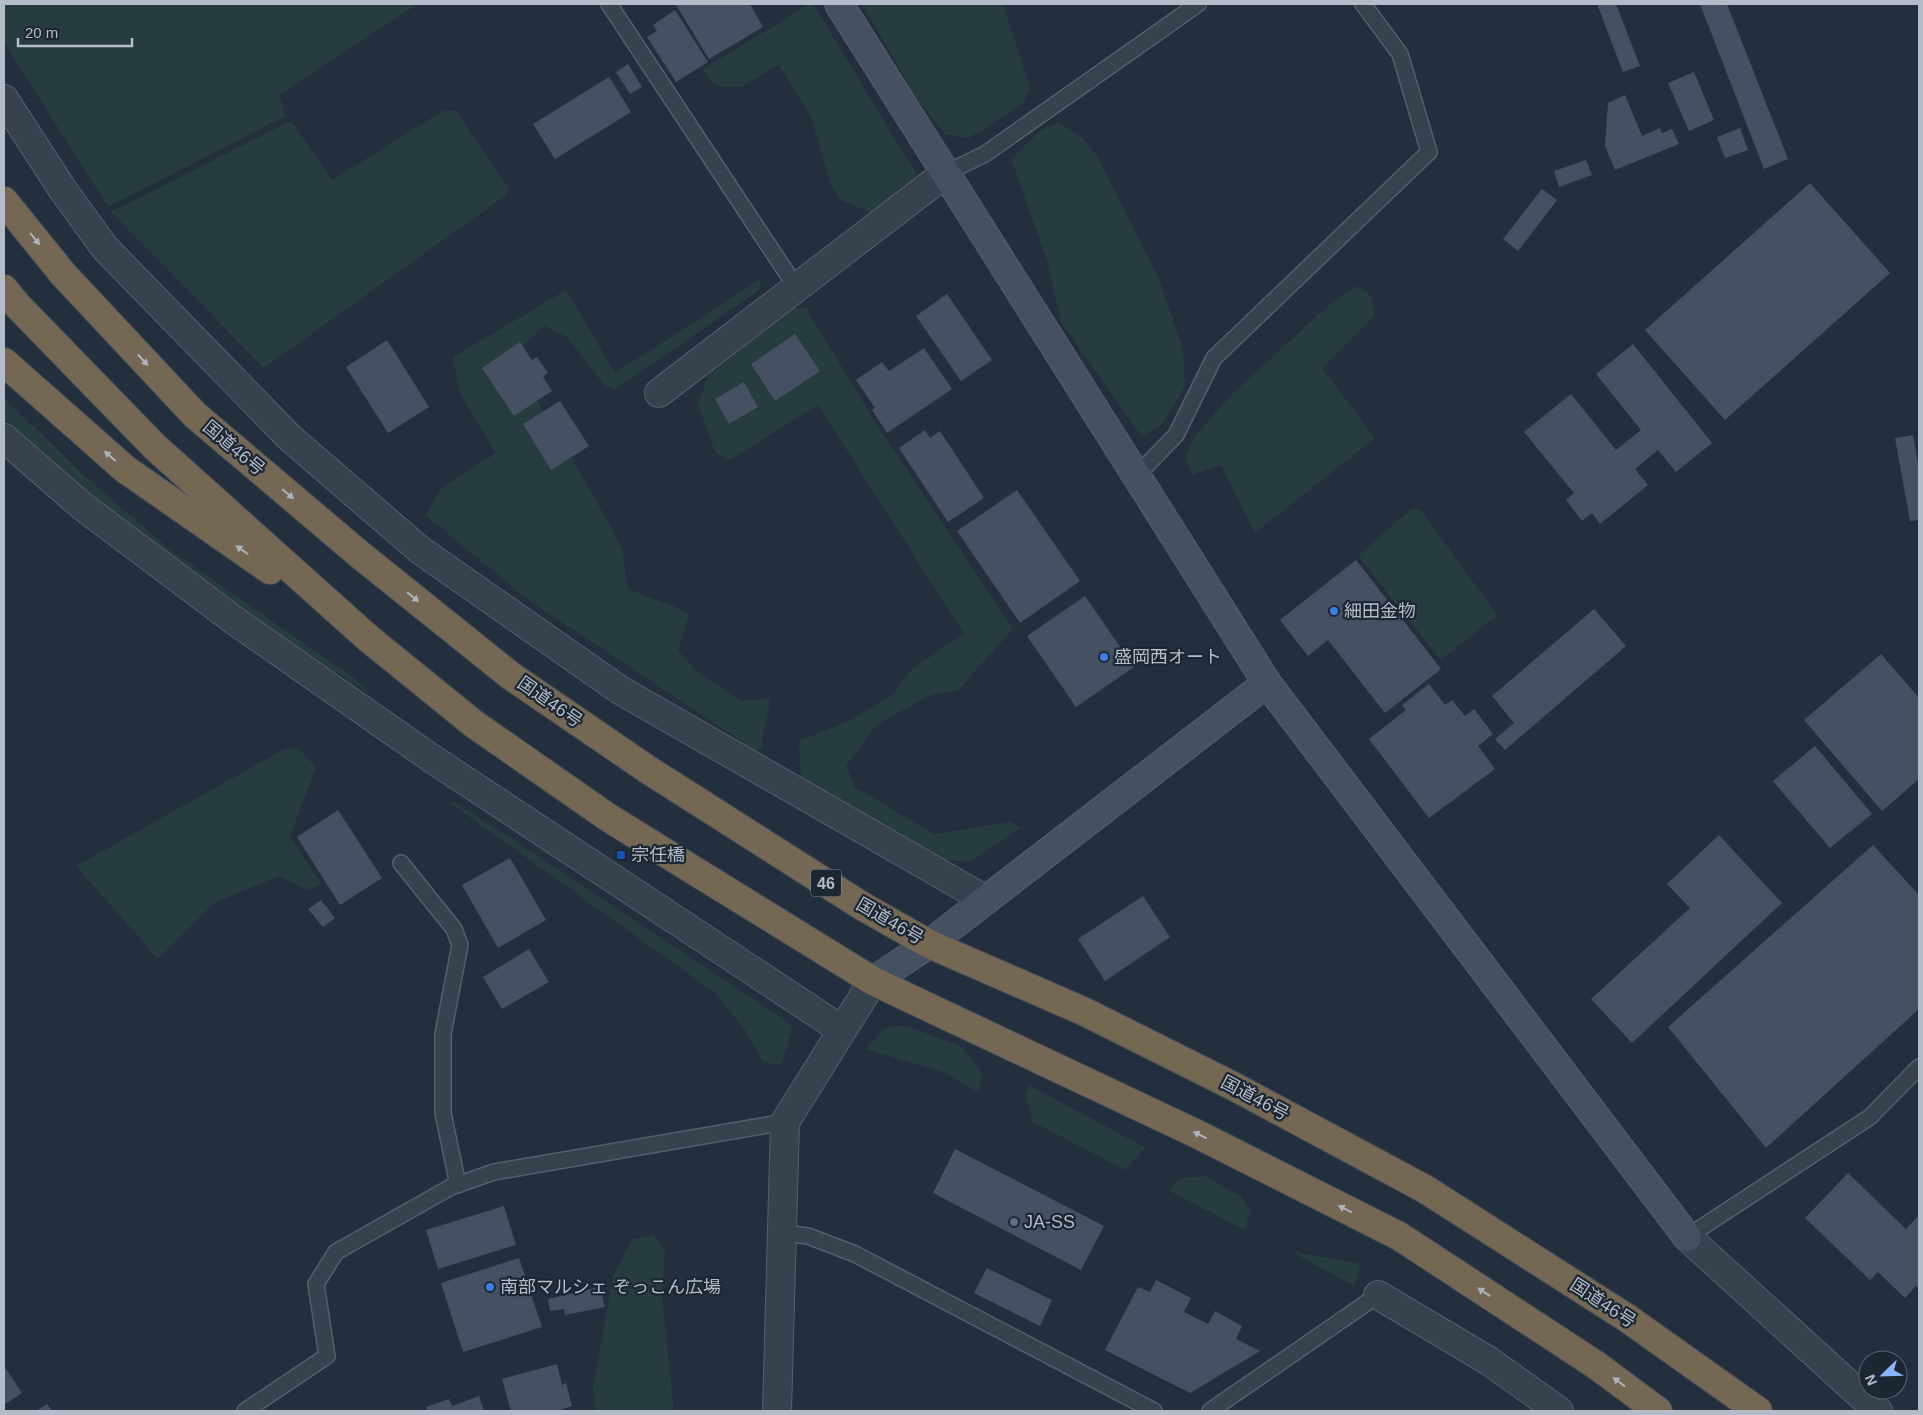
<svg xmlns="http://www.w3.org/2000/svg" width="1923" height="1415" viewBox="0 0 1923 1415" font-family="Helvetica,'Noto Sans JP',sans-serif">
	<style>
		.green { fill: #263c3f }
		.building { fill: #455162 }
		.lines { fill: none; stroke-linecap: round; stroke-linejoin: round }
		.lane-casing { stroke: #565f6c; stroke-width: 18 }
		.street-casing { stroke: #565f6c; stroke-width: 30 }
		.secondary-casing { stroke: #565f6c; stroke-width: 30 }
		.highway-casing { stroke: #434c59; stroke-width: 30 }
		.lane { stroke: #38414e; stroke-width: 15 }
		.street { stroke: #38414e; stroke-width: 28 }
		.secondary { stroke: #465061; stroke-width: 28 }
		.highway { stroke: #746855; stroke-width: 28 }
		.oneway { fill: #aeb4bd }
		.shop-dot { fill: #3f7fe0; stroke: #1d2633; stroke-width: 2 }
		.transit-dot { fill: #1a4fb4; stroke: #1d2633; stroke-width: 2 }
		.service-dot { fill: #5c6f8a; stroke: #1d2633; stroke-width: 2 }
		.labels { text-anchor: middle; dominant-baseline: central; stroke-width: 4.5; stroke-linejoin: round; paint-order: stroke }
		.shield { fill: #1d2633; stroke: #878f9c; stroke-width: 1 }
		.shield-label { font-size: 16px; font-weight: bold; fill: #b4bcc9 }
		.street-label { font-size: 18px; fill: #b4bcc9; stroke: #1d2633 }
		.poi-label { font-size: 18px; fill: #b4bcc9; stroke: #1d2633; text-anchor: start }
	</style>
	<rect width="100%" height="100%" fill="#242f3e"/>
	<path class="green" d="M 4,4 L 418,4 L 279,95 L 286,116 L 108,207 L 4,42 Z
		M 809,4 L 813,4 L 919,178 L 871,213 L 839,199 L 830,182 L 811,117 L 779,65 L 741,87 L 716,86 L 702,70 Z
		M 862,4 L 1003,4 L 1030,87 L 1023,104 L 969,138 L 945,134 L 919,102 Z
		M 444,110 L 456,111 L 509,189 L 505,196 L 264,368 L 111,212 L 291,121 L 332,180 Z
		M 1058,123 L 1078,134 L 1096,154 L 1159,279 L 1183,349 L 1185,386 L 1165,421 L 1142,437 L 1061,322 L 1047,260 L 1011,159 L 1041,130 Z
		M 762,278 L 758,291 L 616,389 L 605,386 L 568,338 L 545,326 L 514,353 L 521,374 L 587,484 L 622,548 L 628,589 L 675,607 L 689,615 L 678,650 L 695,670 L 741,701 L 771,698 L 762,738 L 762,749 L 756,751 L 531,602 L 425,515 L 442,488 L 496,453 L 460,393 L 453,357 L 566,290 L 615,373 Z
		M 1358,286 L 1371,296 L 1375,315 L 1322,368 L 1375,438 L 1255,533 L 1221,465 L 1192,475 L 1185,458 L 1193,438 L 1231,395 L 1330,304 Z
		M 793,308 L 806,308 L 877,425 L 1013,629 L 958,690 L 931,695 L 876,725 L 846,766 L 855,787 L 934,834 L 1011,822 L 1021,828 L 970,862 L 943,860 L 801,780 L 799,741 L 851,720 L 892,695 L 912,669 L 964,634 L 818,405 L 730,460 L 715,452 L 698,404 L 708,376 Z
		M 4,398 L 86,477 L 168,548 L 355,679 L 376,698 L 248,615 L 96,502 L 4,424 Z
		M 1412,508 L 1421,510 L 1497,615 L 1441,660 L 1358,556 Z
		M 296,746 L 316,767 L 290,837 L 321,883 L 309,891 L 279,876 L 214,903 L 158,959 L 76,866 L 282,750 Z
		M 449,802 L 455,802 L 790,1023 L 792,1031 L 781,1065 L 763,1062 L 745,1030 L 715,993 Z
		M 890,1026 L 907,1026 L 962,1047 L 982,1073 L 979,1093 L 943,1072 L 865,1049 L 883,1030 Z
		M 1029,1085 L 1146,1148 L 1125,1170 L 1033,1122 L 1025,1094 Z
		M 1206,1176 L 1241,1197 L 1251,1212 L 1244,1230 L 1168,1190 L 1182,1178 Z
		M 653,1235 L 665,1250 L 662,1296 L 674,1411 L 595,1411 L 593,1389 L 613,1277 L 632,1239 Z
		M 1290,1251 L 1361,1264 L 1354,1286 Z"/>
	<path class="building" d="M 679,4 L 750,4 L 763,27 L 709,59 L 676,5 Z
		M 1597,4 L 1616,4 L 1640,66 L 1623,72 Z
		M 1700,4 L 1727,4 L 1788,159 L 1764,169 Z
		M 675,10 L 708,62 L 676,82 L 647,37 L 657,31 L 653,25 Z
		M 628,64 L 642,87 L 630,94 L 616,72 Z
		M 1694,72 L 1714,120 L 1689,131 L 1668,83 Z
		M 609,77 L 631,112 L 555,159 L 533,124 Z
		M 1625,95 L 1642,136 L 1660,128 L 1662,133 L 1672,129 L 1679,144 L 1615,170 L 1605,146 L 1608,103 Z
		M 1740,128 L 1748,150 L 1725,158 L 1717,137 Z
		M 1586,160 L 1592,175 L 1559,187 L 1554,171 Z
		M 1810,183 L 1890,273 L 1725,420 L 1645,330 Z
		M 1542,189 L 1557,200 L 1518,251 L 1503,239 Z
		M 947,294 L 992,360 L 961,381 L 916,316 Z
		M 795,334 L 820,371 L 775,401 L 751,364 Z
		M 387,340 L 429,407 L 388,433 L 346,367 Z
		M 520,342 L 532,360 L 537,357 L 548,373 L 543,377 L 552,391 L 514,416 L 482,368 Z
		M 1633,344 L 1712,443 L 1676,472 L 1658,450 L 1635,469 L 1648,485 L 1600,524 L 1592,513 L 1582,521 L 1566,500 L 1574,493 L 1524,432 L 1571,394 L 1616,450 L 1641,430 L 1596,374 Z
		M 924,348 L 952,389 L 887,433 L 872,410 L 875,408 L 856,380 L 882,362 L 889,371 Z
		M 744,382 L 758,407 L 729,424 L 715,399 Z
		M 560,401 L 589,446 L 551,470 L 523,424 Z
		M 925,430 L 930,438 L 940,431 L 984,498 L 948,522 L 899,448 Z
		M 1913,435 L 1919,470 L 1919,520 L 1910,521 L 1895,438 Z
		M 1017,490 L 1080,581 L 1020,623 L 957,531 Z
		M 1356,560 L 1441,669 L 1385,713 L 1328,640 L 1308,656 L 1280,620 Z
		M 1085,596 L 1134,667 L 1076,707 L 1027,636 Z
		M 1594,609 L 1626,646 L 1505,750 L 1495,739 L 1514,723 L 1492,696 Z
		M 1881,654 L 1919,698 L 1919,779 L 1882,811 L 1804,720 Z
		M 1429,684 L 1445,705 L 1452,700 L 1465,716 L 1474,709 L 1493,734 L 1478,746 L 1495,769 L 1429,818 L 1369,739 L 1406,710 L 1402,705 Z
		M 1815,746 L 1872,814 L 1830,848 L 1773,781 Z
		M 338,810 L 382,878 L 340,905 L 297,837 Z
		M 1719,835 L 1782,903 L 1632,1043 L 1591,999 L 1690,908 L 1667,884 Z
		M 1873,845 L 1919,895 L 1919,1009 L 1766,1148 L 1668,1027 Z
		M 510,858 L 546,920 L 498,948 L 462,885 Z
		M 1143,896 L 1170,937 L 1105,981 L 1078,939 Z
		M 321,900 L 335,918 L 323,927 L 308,909 Z
		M 529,949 L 549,982 L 502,1009 L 483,977 Z
		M 955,1149 L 1104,1226 L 1081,1270 L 933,1193 Z
		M 1848,1173 L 1906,1229 L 1919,1215 L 1919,1289 L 1916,1286 L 1905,1298 L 1878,1272 L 1870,1280 L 1805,1218 Z
		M 504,1206 L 516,1245 L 438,1269 L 426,1230 Z
		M 519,1258 L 542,1327 L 463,1352 L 441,1283 Z
		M 987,1268 L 1052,1300 L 1040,1326 L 974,1293 Z
		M 1156,1280 L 1191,1298 L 1184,1312 L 1208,1324 L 1215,1311 L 1242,1326 L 1236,1339 L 1260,1351 L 1190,1393 L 1105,1350 L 1138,1287 L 1150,1292 Z
		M 600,1287 L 605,1307 L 565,1315 L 564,1309 L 550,1311 L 548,1299 Z
		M 557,1364 L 562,1385 L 566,1383 L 572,1406 L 557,1411 L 511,1411 L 502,1379 Z
		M 4,1366 L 22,1393 L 4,1405 Z
		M 479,1396 L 484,1411 L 427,1411 L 426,1407 L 449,1399 L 452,1406 Z
		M 47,1404 L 52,1411 L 36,1411 Z"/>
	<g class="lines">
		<g class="lane-casing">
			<path id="lane" d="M 609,4 L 796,287
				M 946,173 L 985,154 L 1198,4
				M 1137,475 L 1176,435 L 1214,358 L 1429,152 L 1400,54 L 1363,4
				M 401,863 L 454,929 L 460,945 L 443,1034 L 443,1113 L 458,1185
				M 782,1233 L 808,1236 L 855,1254 L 1154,1411
				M 1687,1237 L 1870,1117 L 1919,1067
				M 245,1411 L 327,1356 L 316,1284 L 336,1252 L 451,1187 L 494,1172 L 785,1122
				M 1210,1411 L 1378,1295"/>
		</g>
		<g class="street-casing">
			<path id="street" d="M 4,99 L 63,190 L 105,248 L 289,437 L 420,550 L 620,690 L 986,900
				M 659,393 L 946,173
				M 4,438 L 82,506 L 235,621 L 431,758 L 842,1030
				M 1687,1237 L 1878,1411
				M 1378,1295 L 1489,1361 L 1559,1411
				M 777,1411 L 785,1122 L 873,981"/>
		</g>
		<g class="secondary-casing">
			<path id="secondary" d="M 839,4 L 1267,683 L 1687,1237
				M 873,981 L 929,944 L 1267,683"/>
		</g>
		<g class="highway-casing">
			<path id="highway" d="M 4,201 L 63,274 L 195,415 L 359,554 L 511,676 L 647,769 L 862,906 L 929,944 L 1083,1011 L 1233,1086 L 1425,1189 L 1627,1318 L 1758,1411
				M 4,289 L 17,305 L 155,447 L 368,638 L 474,724 L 609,818 L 873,981 L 1197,1134 L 1399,1236 L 1596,1365 L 1658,1411
				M 4,362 L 125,469 L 270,570"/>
		</g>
		<use href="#lane" class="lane"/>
		<use href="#street" class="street"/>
		<use href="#secondary" class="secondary"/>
		<use href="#highway" class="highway"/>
	</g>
	<defs><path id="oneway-solid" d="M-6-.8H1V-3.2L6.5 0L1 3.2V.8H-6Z" transform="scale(1.25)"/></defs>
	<g class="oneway">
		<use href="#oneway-solid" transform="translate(35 239) rotate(51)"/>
		<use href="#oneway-solid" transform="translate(143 360) rotate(47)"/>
		<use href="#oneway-solid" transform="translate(110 456) rotate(-139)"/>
		<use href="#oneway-solid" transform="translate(288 494) rotate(40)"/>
		<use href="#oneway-solid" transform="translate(242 550) rotate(-145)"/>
		<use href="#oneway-solid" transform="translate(413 597) rotate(39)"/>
		<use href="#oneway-solid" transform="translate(1200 1135) rotate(-154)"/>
		<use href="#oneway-solid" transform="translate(1345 1209) rotate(-153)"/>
		<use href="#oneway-solid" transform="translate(1484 1292) rotate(-147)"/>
		<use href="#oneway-solid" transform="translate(1619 1382) rotate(-143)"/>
	</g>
	<g class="shop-dot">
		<circle cx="1334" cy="611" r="5"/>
		<circle cx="1104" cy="657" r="5"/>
		<circle cx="490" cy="1287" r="5"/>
	</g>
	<rect class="transit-dot" x="616" y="850" width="10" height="10" rx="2.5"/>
	<circle class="service-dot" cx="1014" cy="1222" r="5"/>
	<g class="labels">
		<rect class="shield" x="811" y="869.5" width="30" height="27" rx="4"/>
		<g class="shield-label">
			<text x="826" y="883">46</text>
		</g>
		<g class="street-label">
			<text transform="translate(234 448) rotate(40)">国道46号</text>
			<text transform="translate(550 702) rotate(35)">国道46号</text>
			<text transform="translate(890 921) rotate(30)">国道46号</text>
			<text transform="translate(1255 1098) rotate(28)">国道46号</text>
			<text transform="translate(1603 1303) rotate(33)">国道46号</text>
		</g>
		<g class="poi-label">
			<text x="1344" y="611">細田金物</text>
			<text x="1114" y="657">盛岡西オート</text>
			<text x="631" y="855">宗任橋</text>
			<text x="1024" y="1222">JA-SS</text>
			<text x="500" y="1287">南部マルシェ ぞっこん広場</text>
		</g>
	</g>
	<rect width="1923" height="1415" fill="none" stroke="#b4bcc9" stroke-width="10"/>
	<g transform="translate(1883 1375) rotate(247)"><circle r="24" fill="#1d2633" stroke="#59626f"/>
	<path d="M0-4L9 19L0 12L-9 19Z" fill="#8ab4f8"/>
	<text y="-8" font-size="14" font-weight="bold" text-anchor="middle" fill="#b4bcc9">N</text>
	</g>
	<path d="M18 38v8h114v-8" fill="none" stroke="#b4bcc9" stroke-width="2.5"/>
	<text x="25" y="38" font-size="15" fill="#b4bcc9" stroke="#1d2633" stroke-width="4" paint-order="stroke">20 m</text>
</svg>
